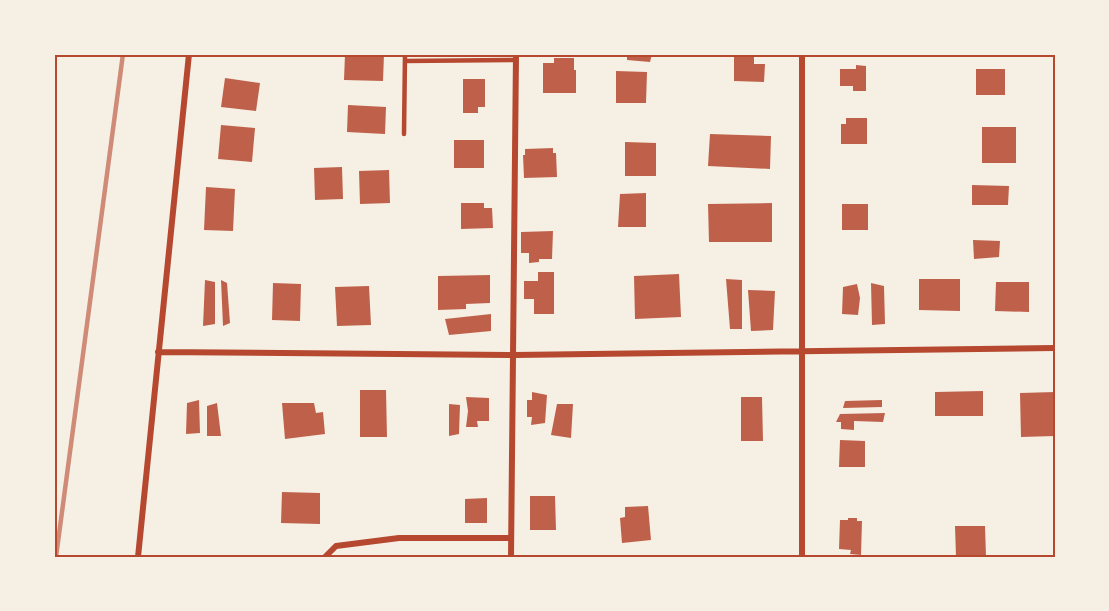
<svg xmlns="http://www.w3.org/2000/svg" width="1109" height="611" viewBox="0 0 1109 611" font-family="'Roboto Serif',serif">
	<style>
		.building { fill: #bf614a }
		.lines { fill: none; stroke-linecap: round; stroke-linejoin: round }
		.service { stroke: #b5482f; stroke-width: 4.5 }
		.minor { stroke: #b5482f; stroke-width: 6 }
		.rail { stroke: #cf8b77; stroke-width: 4.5 }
		.neatline { fill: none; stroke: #b5482f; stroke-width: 2 }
	</style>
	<rect width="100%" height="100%" fill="#f6efe4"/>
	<path class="building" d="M 345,54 L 384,54 L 383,81 L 344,80 Z
		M 627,54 L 652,54 L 650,62 L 627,60 Z
		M 734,54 L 754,54 L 754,64 L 765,64 L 764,82 L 734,81 Z
		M 554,58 L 574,58 L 574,70 L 576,70 L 576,93 L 543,93 L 543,63 L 554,63 Z
		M 856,65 L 866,66 L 866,91 L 853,91 L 853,86 L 840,86 L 840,69 L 856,69 Z
		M 976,69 L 1005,69 L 1005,95 L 976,95 Z
		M 616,71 L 647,72 L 646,103 L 616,103 Z
		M 225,78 L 260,83 L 256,111 L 221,107 Z
		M 463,79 L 485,79 L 485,107 L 478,107 L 478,113 L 463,113 Z
		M 348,105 L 386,107 L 385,134 L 347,132 Z
		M 846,118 L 867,118 L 867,144 L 841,144 L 841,124 L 846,124 Z
		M 221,125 L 255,128 L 252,162 L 218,159 Z
		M 982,127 L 1016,127 L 1016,163 L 982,163 Z
		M 710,134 L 771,136 L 770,169 L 708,166 Z
		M 454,140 L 484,140 L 484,168 L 454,168 Z
		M 625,142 L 656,143 L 656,176 L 625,176 Z
		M 553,148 L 553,153 L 556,153 L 557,177 L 524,178 L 523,155 L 525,155 L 525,149 Z
		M 342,167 L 343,199 L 315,200 L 314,168 Z
		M 389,170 L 390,203 L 360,204 L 359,171 Z
		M 972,185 L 1009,186 L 1008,205 L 972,205 Z
		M 206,187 L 235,189 L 233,231 L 204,230 Z
		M 646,193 L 646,227 L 618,227 L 620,194 Z
		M 461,203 L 484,203 L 484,208 L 492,208 L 493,228 L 461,229 Z
		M 772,203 L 772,242 L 709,242 L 708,204 Z
		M 842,204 L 868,204 L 868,230 L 842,230 Z
		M 553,231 L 552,259 L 539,259 L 539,262 L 529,263 L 529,253 L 521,253 L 521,232 Z
		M 973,240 L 1000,241 L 999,257 L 974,259 Z
		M 538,272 L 554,272 L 554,314 L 534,314 L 534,299 L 524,299 L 524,281 L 538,281 Z
		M 679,274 L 681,317 L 635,319 L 634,276 Z
		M 490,275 L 490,303 L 466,304 L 466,309 L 438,310 L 438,276 Z
		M 726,279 L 742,280 L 742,329 L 730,329 Z
		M 919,279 L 960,279 L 960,311 L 919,310 Z
		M 205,280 L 215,282 L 215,324 L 203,326 Z
		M 221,280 L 227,283 L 230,323 L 223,326 Z
		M 996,282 L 1029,282 L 1029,312 L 995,311 Z
		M 273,283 L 301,284 L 300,321 L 272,320 Z
		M 871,283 L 884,286 L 885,324 L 872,325 Z
		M 857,284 L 860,298 L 858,315 L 842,314 L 843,287 Z
		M 369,286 L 371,325 L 337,326 L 335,287 Z
		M 748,290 L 775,291 L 773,330 L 751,331 Z
		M 491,314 L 491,331 L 449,335 L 445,319 Z
		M 360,390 L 386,390 L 387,437 L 360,437 Z
		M 983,391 L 983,416 L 935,416 L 935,392 Z
		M 532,392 L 547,395 L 545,423 L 531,425 L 532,417 L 527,417 L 527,400 L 532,400 Z
		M 1055,392 L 1055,436 L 1021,437 L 1020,393 Z
		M 466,397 L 489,398 L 489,421 L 477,421 L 478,427 L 466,427 L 468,411 Z
		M 741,397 L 762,397 L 763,441 L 741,441 Z
		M 199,400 L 200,433 L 186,434 L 187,403 Z
		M 882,400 L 882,407 L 843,408 L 845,401 Z
		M 217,403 L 221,436 L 207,436 L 207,406 Z
		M 282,403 L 314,403 L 316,413 L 323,412 L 325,434 L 285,439 Z
		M 449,404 L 460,405 L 459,434 L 449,436 Z
		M 557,404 L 573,404 L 571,438 L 551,435 Z
		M 885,413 L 883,422 L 854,421 L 854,430 L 841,429 L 841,422 L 836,422 L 840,414 Z
		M 840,440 L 865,441 L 865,467 L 839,467 Z
		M 282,492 L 320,493 L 320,524 L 281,523 Z
		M 530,496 L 555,496 L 556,530 L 530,530 Z
		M 487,498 L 487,523 L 465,523 L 465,499 Z
		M 648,506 L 651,540 L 622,543 L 620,518 L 625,517 L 625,507 Z
		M 848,518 L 857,518 L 857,521 L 862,521 L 861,555 L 850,554 L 851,550 L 839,549 L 840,520 L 848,520 Z
		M 955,526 L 985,526 L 986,557 L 956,557 Z"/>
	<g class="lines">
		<path class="service" d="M 405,61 L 516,60
			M 404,134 L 405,54"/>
		<path class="minor" d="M 158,352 L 514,355 L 1055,348
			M 138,557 L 189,54
			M 325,557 L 336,546 L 399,538 L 511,538
			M 511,557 L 516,54
			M 802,557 L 802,54"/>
		<path class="rail" d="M 56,557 L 123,54"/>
	</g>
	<rect width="1109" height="611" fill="none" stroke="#f6efe4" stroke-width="111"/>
	<rect x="56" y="56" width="998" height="500" class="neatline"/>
</svg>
